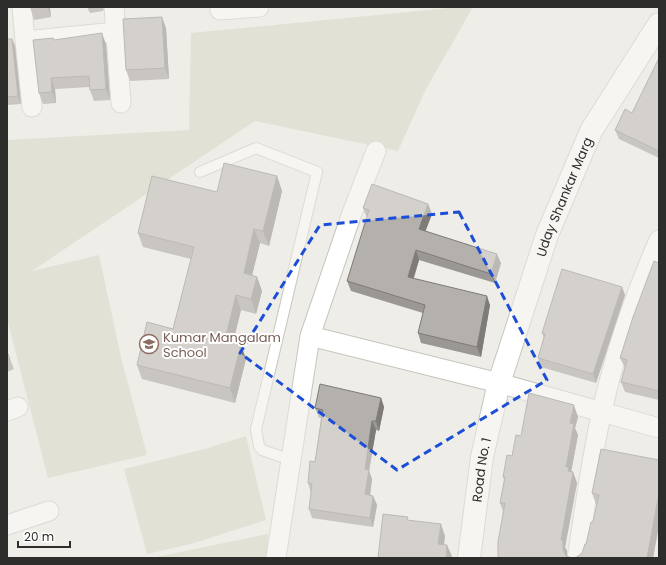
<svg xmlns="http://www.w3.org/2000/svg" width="666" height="565" viewBox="0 0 666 565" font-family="Poppins,sans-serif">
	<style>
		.green { fill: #d1d4bf }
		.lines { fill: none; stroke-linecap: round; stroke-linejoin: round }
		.lane-casing { stroke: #c6c5c0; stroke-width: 12 }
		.street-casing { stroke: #c6c5c0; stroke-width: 21 }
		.secondary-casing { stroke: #c6c5c0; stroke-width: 24 }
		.lane { stroke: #fff; stroke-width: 10 }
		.street { stroke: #fff; stroke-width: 19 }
		.secondary { stroke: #fff; stroke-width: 22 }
		.wall { fill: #9b9794 }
		.shaded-wall { fill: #7e7b78 }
		.building { fill: #b4b0ac; stroke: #7e7b78 }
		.marked { fill: none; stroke: #1d4ed8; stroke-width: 3; stroke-dasharray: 8 5; stroke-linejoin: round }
		.labels { text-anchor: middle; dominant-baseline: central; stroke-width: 4; stroke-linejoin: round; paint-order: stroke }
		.street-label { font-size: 13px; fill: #2d2d2b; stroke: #fff }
		.education-label { font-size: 13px; fill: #785e54; stroke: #fff; text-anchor: start }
	</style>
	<rect width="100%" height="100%" fill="#eeede8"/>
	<path class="green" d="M 459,7 L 473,7 L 425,91 L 398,151 L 255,121 L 32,271 L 99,255 L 121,357 L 147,455 L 48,478 L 7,319 L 7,140 L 189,130 L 191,33 Z
		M 246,436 L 266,520 L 191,544 L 147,554 L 124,469 L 208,448 Z
		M 268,534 L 267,558 L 151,558 Z"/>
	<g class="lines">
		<g class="lane-casing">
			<path id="lane" d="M 200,172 L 256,148 L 317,172 L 256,429 L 259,446 L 262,450 L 291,460"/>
		</g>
		<g class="street-casing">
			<path id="street" d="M 22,7 L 25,41
				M 114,7 L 121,103
				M 220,7 L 220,10 L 259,7
				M 32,107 L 25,41 L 116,32
				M 310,336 L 499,383 L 659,428
				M 7,411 L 18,407
				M 7,525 L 49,511
				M 276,558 L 310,336 L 352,213 L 376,151
				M 577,558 C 585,509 591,459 602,411 C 615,352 635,295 659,240"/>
		</g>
		<g class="secondary-casing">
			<g id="secondary">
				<path id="s1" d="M 469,558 L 482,457 L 499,383 L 547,235 L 591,131 L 659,24"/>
			</g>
		</g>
		<use href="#lane" class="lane"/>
		<use href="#street" class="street"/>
		<use href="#secondary" class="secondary"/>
	</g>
	<path class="wall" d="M 30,7 L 58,7 L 50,8 L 51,17 L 34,20 Z
		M 87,7 L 104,7 L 103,11 L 90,13 Z
		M 166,28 L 169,79 L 130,81 L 126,70 Z
		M 7,39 L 12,39 L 15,46 L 21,104 L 7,105 Z
		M 54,40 L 106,44 L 110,100 L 94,101 L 90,90 L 90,87 L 55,89 L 56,103 L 43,104 L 39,93 Z
		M 659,58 L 659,158 L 619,139 L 615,130 L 632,113 Z
		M 277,176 L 282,191 L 269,246 L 260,243 L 252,275 L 257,277 L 262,291 L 256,314 L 241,310 L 233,342 L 246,359 L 235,403 L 142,379 L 137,365 L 173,329 L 191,259 L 143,247 L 138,233 L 217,192 Z
		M 428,204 L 432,214 L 425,231 L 501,263 L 495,283 L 419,260 L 414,278 L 490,305 L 481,357 L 421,343 L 418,333 L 423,313 L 351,291 L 347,281 L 367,218 L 363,208 Z
		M 659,263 L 659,400 L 625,392 L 621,382 L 625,368 L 620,358 Z
		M 622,287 L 625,295 L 596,383 L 541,367 L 538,358 L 544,338 L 542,333 Z
		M 7,352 L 14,369 L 7,372 Z
		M 381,398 L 384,407 L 379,431 L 376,430 L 369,471 L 372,479 L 370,495 L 373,496 L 377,505 L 373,527 L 312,518 L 309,509 L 311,493 L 308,483 L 315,462 L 321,418 L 319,418 L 315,408 Z
		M 578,417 L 575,428 L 578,435 L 571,471 L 573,472 L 577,483 L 565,547 L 567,551 L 567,556 L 572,558 L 577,557 L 582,553 L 586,544 L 593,522 L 597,505 L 596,504 L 592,493 L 601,449 L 659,525 L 653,558 L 498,558 L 503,511 L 500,503 L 504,480 L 503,477 L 521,436 Z"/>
	<path class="shaded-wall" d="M 47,7 L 49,7 L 50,8 L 51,17 Z
		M 162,17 L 166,28 L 169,79 L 165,68 Z
		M 102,33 L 106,44 L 110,100 L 106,89 Z
		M 12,39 L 15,46 L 21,104 L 18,96 Z
		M 51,78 L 55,89 L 56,103 L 52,92 Z
		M 277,176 L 282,191 L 269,246 L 263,231 Z
		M 428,204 L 432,214 L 423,238 L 419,229 Z
		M 254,229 L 260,243 L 249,288 L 244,273 Z
		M 416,250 L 419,260 L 411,286 L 408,277 Z
		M 497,254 L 501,263 L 495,283 L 491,274 Z
		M 257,277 L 262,291 L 256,314 L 251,299 Z
		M 622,287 L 625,295 L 596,383 L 593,374 Z
		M 236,295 L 241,310 L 230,355 L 225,340 Z
		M 487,296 L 490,305 L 481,357 L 477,347 Z
		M 241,345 L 246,359 L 235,403 L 230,388 Z
		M 381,398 L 384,407 L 379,431 L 376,421 Z
		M 574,405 L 578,417 L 575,428 L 578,435 L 571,473 L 573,472 L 577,483 L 565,547 L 567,551 L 567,558 L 563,550 L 561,540 L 566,467 L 570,423 Z
		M 372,421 L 376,430 L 369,471 L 372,479 L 369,504 L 365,494 L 365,469 Z
		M 659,493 L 659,525 L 653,558 L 647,558 Z
		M 373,496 L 377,505 L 373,527 L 370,518 Z
		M 441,524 L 445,536 L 443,555 L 438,544 Z
		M 447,545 L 452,556 L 451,558 L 446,558 Z"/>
	<path class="building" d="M 162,17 L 165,68 L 126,70 L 123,19 Z
		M 102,33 L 106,89 L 90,90 L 89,76 L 51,78 L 52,92 L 39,93 L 33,40 L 53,38 L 54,40 Z
		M 7,39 L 12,39 L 18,96 L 7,97 Z
		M 659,58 L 659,151 L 615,130 L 625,109 L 632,113 Z
		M 224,163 L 277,176 L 263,231 L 254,229 L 244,273 L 257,277 L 251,299 L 236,295 L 225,340 L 241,345 L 230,388 L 137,365 L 147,322 L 173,329 L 194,247 L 138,233 L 152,176 L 217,192 Z
		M 372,184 L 428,204 L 419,229 L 497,254 L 491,274 L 416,250 L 408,277 L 487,296 L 477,347 L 418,333 L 425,305 L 347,281 L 369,210 L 363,208 Z
		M 654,261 L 659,263 L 659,391 L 621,382 L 627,360 L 620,358 L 633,317 Z
		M 562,269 L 622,287 L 593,374 L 538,358 L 545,334 L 542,333 Z
		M 7,352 L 10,359 L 7,360 Z
		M 320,384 L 381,398 L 376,421 L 372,421 L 365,469 L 369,470 L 365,494 L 373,496 L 370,518 L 309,509 L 312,484 L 308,483 L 310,461 L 315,462 L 323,410 L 315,408 Z
		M 529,393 L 574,405 L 570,423 L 574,424 L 566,467 L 569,467 L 568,471 L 573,472 L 561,540 L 563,540 L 563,550 L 566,556 L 572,558 L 577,557 L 582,553 L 585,544 L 586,544 L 591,522 L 593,522 L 599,495 L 592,493 L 601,449 L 659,460 L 659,493 L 647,558 L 498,558 L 498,542 L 505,503 L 500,503 L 505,477 L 503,477 L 507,455 L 512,456 L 516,435 L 521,436 Z
		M 383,514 L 408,517 L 407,520 L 441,524 L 438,544 L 447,545 L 446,558 L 378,558 Z"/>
	<path d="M0 0H666V565H0ZM 459,212 L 547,380 L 397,470 L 240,353 L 320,225 Z" fill="#eeede8" fill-opacity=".55" fill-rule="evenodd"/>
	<path class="marked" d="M 459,212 L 547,380 L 397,470 L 240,353 L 320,225 Z"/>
	<defs>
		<g id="school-ring" transform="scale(1)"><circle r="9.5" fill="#fff" stroke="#8d6e63" stroke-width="1.5"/><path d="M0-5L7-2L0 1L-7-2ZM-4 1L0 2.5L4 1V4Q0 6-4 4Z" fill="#8d6e63"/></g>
	</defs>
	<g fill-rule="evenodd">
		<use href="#school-ring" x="149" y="344"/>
	</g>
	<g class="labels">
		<g class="street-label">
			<text stroke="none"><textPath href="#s1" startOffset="375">Uday Shankar Marg</textPath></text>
			<text stroke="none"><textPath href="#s1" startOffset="89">Road No. 1</textPath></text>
		</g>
		<g class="education-label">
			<text x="163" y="337">Kumar Mangalam<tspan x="163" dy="15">School</tspan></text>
		</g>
	</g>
	<rect width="666" height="565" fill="none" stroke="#2d2d2b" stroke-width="16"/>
	<path d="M18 541v6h52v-6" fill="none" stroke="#2d2d2b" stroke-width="2"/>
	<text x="24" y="541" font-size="12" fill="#2d2d2b" stroke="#ffffff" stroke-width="3" paint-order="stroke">20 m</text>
</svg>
